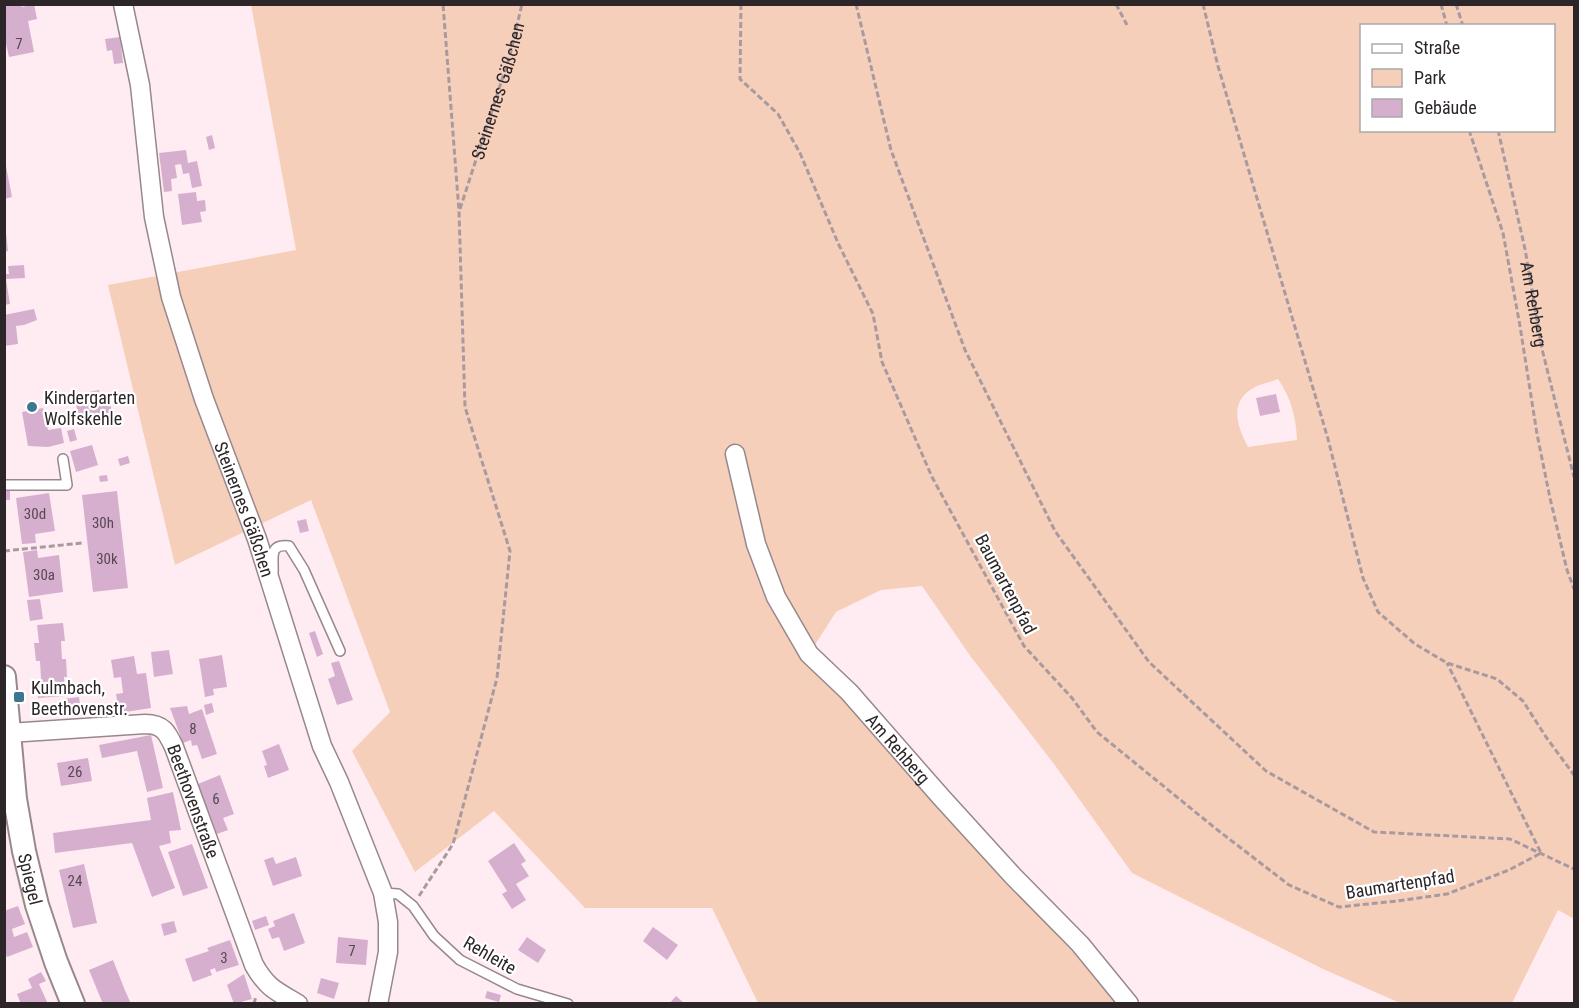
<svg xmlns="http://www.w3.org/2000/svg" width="1579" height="1008" viewBox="0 0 1579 1008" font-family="'Roboto Condensed',sans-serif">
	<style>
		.green { fill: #f6cfbb; fill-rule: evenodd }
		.building { fill: #d6afcf }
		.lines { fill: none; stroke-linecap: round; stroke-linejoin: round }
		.service-casing { stroke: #98888c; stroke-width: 12 }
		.minor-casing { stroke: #98888c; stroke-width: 21 }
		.tertiary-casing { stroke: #98888c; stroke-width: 26 }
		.path { stroke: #a89a9e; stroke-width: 3; stroke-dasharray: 6 3; stroke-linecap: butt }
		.service { stroke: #fff; stroke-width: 9 }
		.minor { stroke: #fff; stroke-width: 18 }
		.tertiary { stroke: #fff; stroke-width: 22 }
		.poi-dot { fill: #3d7690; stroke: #fff; stroke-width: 2 }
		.labels { text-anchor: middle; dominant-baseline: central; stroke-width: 4.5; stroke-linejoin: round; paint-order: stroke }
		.number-label { font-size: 15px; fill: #574852 }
		.street-label { font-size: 18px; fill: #2d2628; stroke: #fff }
		.poi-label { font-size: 18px; fill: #2d2628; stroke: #fff; text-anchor: start }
	</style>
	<rect width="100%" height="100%" fill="#ffecf2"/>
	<path class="green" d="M 251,5 L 1574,5 L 1574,919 L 1558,910 L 1512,1003 L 1400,1003 L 1323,969 L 1132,873 L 1054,764 L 971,657 L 922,586 L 881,590 L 836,612 L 809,654 L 1129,1003 L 758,1003 L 712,908 L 585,908 L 494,811 L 415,872 L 352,751 L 390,712 L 311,500 L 175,565 L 108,285 L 296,250 ZM 1362,26 L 1554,26 L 1554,130 L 1362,130 ZM 1278,379 C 1291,398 1296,417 1297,440 L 1248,447 C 1237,426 1228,401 1255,387 C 1262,384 1270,382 1278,379 Z"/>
	<path class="building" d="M 4,4 L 21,4 L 22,7 L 34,4 L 37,19 L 28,21 L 34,52 L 9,57 L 4,35 Z
		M 120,37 L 123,63 L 114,64 L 112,50 L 107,51 L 105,39 Z
		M 212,135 L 215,148 L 209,150 L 206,137 Z
		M 186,150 L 188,163 L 197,161 L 202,186 L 192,188 L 189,173 L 183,174 L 181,164 L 175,165 L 177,178 L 171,179 L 172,191 L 164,192 L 159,153 Z
		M 4,166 L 6,166 L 12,197 L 4,199 Z
		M 196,192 L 197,201 L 205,200 L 206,211 L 200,212 L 202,222 L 182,225 L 178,194 Z
		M 6,232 L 8,251 L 4,252 L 4,233 Z
		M 24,265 L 25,278 L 6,279 L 10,304 L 4,305 L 4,274 L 9,274 L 8,266 Z
		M 34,309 L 37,320 L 24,325 L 16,326 L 18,344 L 4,346 L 4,315 Z
		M 99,390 L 102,404 L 110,402 L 113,417 L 80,423 L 74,395 Z
		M 1276,394 L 1280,412 L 1260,416 L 1256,398 Z
		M 43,408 L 48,430 L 61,428 L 64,443 L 48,447 L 28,446 L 22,412 Z
		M 74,429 L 77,440 L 70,442 L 67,431 Z
		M 92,445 L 98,465 L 76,472 L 70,451 Z
		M 128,456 L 130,463 L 120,466 L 118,459 Z
		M 107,475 L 108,481 L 100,482 L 99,476 Z
		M 4,490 L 10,490 L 10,500 L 4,500 Z
		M 117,491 L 128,588 L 93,592 L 82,495 Z
		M 49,493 L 55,531 L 35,534 L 36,543 L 22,544 L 16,498 Z
		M 306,519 L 309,531 L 300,533 L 297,521 Z
		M 37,550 L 38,558 L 59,555 L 63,592 L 29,597 L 23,552 Z
		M 40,599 L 43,619 L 30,621 L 27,600 Z
		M 63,623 L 65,641 L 61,641 L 62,659 L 66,659 L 67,677 L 64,677 L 65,696 L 38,698 L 37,679 L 41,679 L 40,661 L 36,661 L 34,643 L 39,643 L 37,625 Z
		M 315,631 L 323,654 L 317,657 L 309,633 Z
		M 169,650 L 173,674 L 154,677 L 151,652 Z
		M 222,655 L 227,687 L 213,689 L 214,695 L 205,697 L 199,659 Z
		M 134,656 L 137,674 L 146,673 L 151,708 L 119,713 L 116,694 L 123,693 L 121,677 L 114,678 L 111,660 Z
		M 339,661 L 353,700 L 337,705 L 328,679 L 335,676 L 331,663 Z
		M 79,697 L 81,713 L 65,714 L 63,699 Z
		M 212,703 L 214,712 L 206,715 L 204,705 Z
		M 187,706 L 189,714 L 202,709 L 217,754 L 202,759 L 197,745 L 192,746 L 191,740 L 183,743 L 170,708 Z
		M 151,735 L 163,788 L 147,792 L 137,751 L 102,758 L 99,745 Z
		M 279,744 L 289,770 L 268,778 L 264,766 L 267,765 L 262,751 Z
		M 88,758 L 92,781 L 61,786 L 57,763 Z
		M 220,775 L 234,814 L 223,818 L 228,830 L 217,834 L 198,784 Z
		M 173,792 L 181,830 L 169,831 L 171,843 L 159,846 L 175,888 L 152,897 L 132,843 L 55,853 L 53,833 L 151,820 L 147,798 Z
		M 514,843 L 526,861 L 521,864 L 529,876 L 516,884 L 526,900 L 512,909 L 502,894 L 507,891 L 488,861 Z
		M 192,844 L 208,888 L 183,896 L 168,852 Z
		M 273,857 L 276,864 L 296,857 L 302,876 L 273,886 L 264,860 Z
		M 84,864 L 97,923 L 73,928 L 59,870 Z
		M 18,906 L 25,924 L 12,929 L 14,937 L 27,932 L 33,947 L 7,957 L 4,951 L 4,911 Z
		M 294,913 L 305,943 L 284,951 L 279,937 L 272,939 L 268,929 L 275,926 L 273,921 Z
		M 266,916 L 269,925 L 255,930 L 252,921 Z
		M 174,921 L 177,932 L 164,936 L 161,924 Z
		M 653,927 L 678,945 L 667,960 L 643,941 Z
		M 338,937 L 368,940 L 366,965 L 336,963 Z
		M 527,937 L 546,950 L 538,963 L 518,950 Z
		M 230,940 L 239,965 L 216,972 L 215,968 L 210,970 L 212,975 L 193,982 L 185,959 L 209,951 L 207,948 Z
		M 113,960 L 124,988 L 131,1004 L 103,1004 L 89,970 Z
		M 41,972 L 46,981 L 39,984 L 48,1004 L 21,1004 L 17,994 L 32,988 L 28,979 Z
		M 244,974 L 252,999 L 234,1004 L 227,985 Z
		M 321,978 L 339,983 L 334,999 L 317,993 Z
		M 487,991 L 501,995 L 499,1002 L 485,998 Z
		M 676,996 L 685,1004 L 669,1004 Z"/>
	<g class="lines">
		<g class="service-casing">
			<path id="service" d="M 4,485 L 67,485 L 63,459
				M 273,573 C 274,559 268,543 289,546 L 304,570 L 340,651
				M 383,893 L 398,894 L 413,906 L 434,936 L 460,960 L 517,989 L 568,1004"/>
		</g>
		<g class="minor-casing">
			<g id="minor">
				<path id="s3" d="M 123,4 L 140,85 L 154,217 L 171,297 L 204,399 L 257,539 L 322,746 L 339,782 L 383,893 L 388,922 L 388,952 L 378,1004"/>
				<path id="s4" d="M 735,454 L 756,544 L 776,597 L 809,654 L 849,692 L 941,797 L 1013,876 L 1080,944 L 1129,1004"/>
				<path id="s5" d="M 9,733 L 145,724 C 163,724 167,732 174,747 L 254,965 C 267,988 276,991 298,1004"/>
			</g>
		</g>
		<g class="tertiary-casing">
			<g id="tertiary">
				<path id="s6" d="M 4,677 L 15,799 L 24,851 L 37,905 L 56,962 L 73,1004"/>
			</g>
		</g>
		<g class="path">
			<path d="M 741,4 L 740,79 L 778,114 L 800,153 L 838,243 L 873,314 L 882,362 L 932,477 L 1024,646 L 1072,698 L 1097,732 L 1215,828 L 1289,885 L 1339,907 L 1397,901 L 1447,894 L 1509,870 L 1541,853 L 1447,663"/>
			<path d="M 856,4 L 891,150 L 965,350 L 1055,531 L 1149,662 L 1266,771 L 1374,832 L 1510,839 L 1574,869"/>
			<path d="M 1116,4 L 1127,25"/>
			<path d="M 1203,4 L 1218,66 L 1328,439 L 1363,578 L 1378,612 L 1415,644 L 1447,663 L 1497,679 L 1523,701 L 1546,737 L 1574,775"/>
			<path d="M 1441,4 L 1447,26"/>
			<path d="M 1456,4 L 1463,26"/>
			<path d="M 1469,130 L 1503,233 L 1520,326 L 1537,434 L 1550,498 L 1567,570 L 1574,589"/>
			<path id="s1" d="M 1498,130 L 1525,249 L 1542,349 L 1574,477"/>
			<path id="s2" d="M 460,209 L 510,55 L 522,4"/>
			<path d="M 4,551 L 82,543"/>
			<path d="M 419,896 L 453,844 L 497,678 L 510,551 L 465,407 L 459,211 L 443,4"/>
			<path d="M 254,1004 L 256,996"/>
		</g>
		<use href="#service" class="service"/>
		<use href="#minor" class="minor"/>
		<use href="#tertiary" class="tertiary"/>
	</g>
	<g class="poi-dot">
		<circle cx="32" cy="407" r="6"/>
		<rect x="13" y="691" width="12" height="12" rx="3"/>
	</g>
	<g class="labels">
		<g class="number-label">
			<text x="19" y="44">7</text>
			<text x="35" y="514">30d</text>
			<text x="103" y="523">30h</text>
			<text x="107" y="559">30k</text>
			<text x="44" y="575">30a</text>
			<text x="193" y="729">8</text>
			<text x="75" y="772">26</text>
			<text x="216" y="799">6</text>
			<text x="75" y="881">24</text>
			<text x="352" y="951">7</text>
			<text x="224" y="958">3</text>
		</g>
		<g class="street-label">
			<text stroke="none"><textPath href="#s2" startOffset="124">Steinernes Gäßchen</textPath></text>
			<text stroke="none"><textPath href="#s1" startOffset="178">Am Rehberg</textPath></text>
			<text stroke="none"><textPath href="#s3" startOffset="522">Steinernes Gäßchen</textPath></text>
			<text transform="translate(1006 584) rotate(62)">Baumartenpfad</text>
			<text stroke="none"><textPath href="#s4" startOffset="345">Am Rehberg</textPath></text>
			<text stroke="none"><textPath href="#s5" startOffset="234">Beethovenstraße</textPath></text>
			<text stroke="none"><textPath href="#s6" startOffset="204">Spiegel</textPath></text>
			<text transform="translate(1400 884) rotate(-9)">Baumartenpfad</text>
			<text transform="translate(490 955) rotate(30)">Rehleite</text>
		</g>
		<g class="poi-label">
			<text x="44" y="397">Kindergarten<tspan x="44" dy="21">Wolfskehle</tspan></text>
			<text x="31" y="687">Kulmbach,<tspan x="31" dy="21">Beethovenstr.</tspan></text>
		</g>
	</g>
	<rect width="1579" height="1008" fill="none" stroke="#2d2628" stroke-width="12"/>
	<rect x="1360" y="24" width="195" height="108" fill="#ffffff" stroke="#aba8a9" stroke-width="1.5"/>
	<rect x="1372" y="44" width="30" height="9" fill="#ffffff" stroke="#aba8a9" stroke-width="1.5"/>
	<text x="1414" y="54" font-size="18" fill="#2d2628">Straße</text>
	<rect x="1372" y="69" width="30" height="18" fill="#f6cfbb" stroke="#aba8a9" stroke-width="1.5"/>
	<text x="1414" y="84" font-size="18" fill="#2d2628">Park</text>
	<rect x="1372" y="99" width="30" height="18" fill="#d6afcf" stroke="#aba8a9" stroke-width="1.5"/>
	<text x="1414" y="114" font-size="18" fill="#2d2628">Gebäude</text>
</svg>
